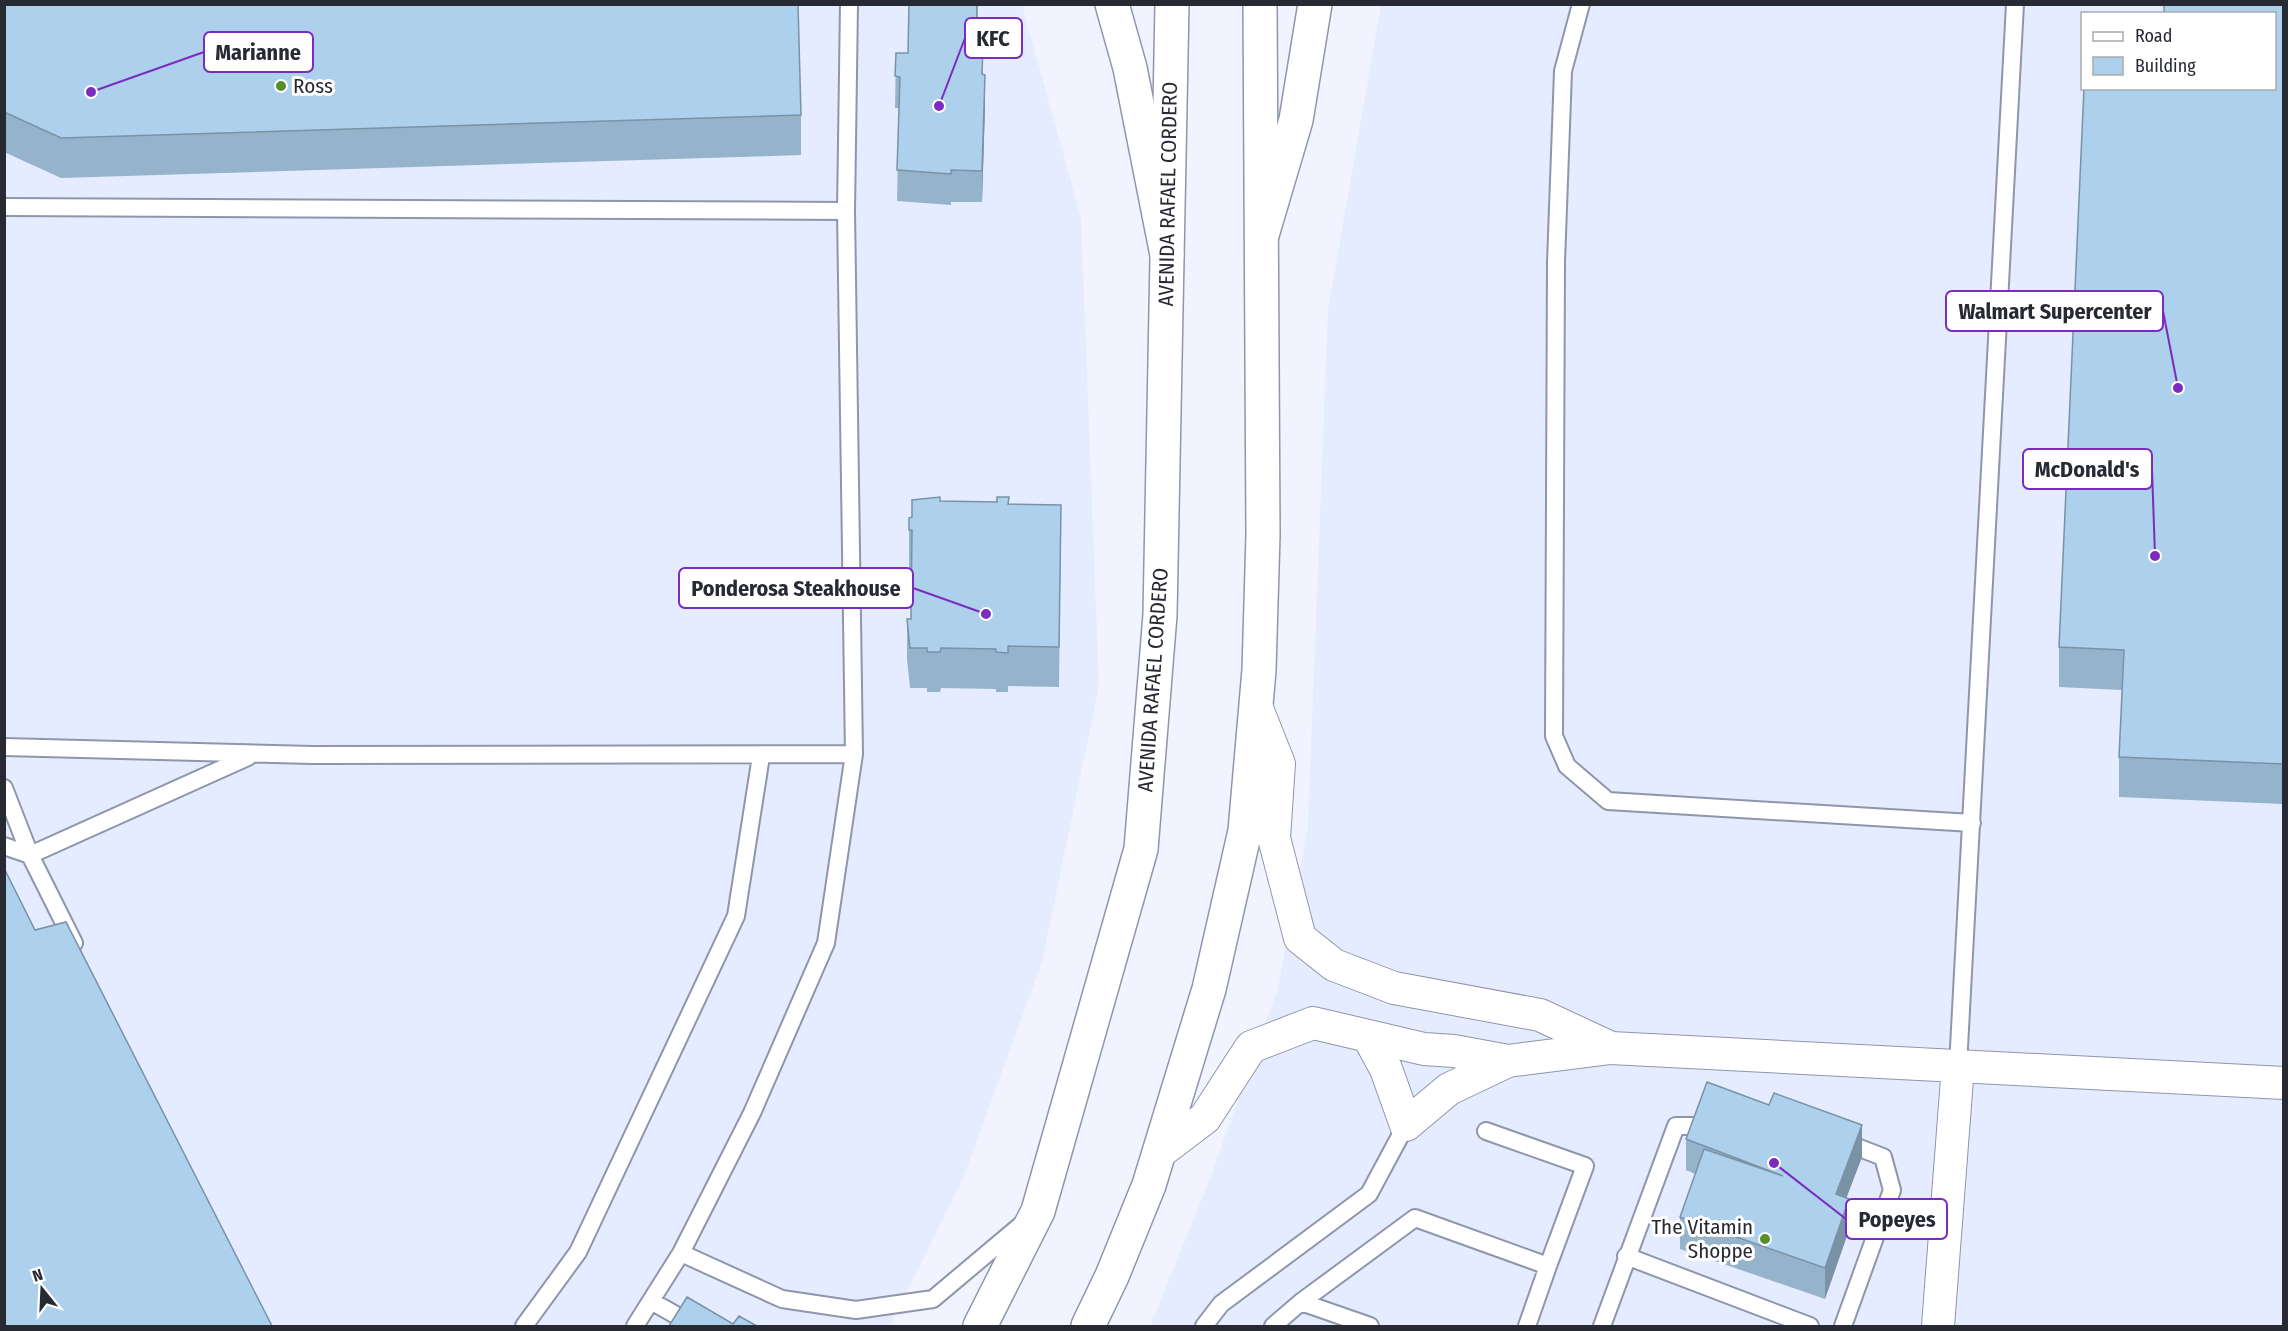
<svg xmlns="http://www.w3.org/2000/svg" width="2288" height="1331" viewBox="0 0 2288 1331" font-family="'Fira Sans Condensed',sans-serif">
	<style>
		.built { fill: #e5ecff; fill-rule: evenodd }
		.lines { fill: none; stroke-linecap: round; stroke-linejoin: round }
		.lane-casing { stroke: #8e96ac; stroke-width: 20 }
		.street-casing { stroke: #8e96ac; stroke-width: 34 }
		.secondary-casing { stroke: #8e96ac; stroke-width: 36 }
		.highway-casing { stroke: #8e96ac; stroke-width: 36 }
		.lane { stroke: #fff; stroke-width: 16 }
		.street { stroke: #fff; stroke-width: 32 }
		.secondary { stroke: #fff; stroke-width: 33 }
		.highway { stroke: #fff; stroke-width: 33 }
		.wall { fill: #95b3cb }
		.shaded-wall { fill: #7992a5 }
		.building { fill: #add0ec; stroke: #7992a5; stroke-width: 1.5 }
		.poi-dot { fill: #568e29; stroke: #fff; stroke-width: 2 }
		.labels { text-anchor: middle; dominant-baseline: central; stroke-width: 6; stroke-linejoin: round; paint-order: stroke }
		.poi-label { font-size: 21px; fill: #272a33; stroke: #fff; text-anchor: start }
		.street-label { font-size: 21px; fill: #272a33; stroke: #fff }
		.leader { fill: none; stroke: #7b2cbf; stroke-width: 2 }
		.callout-dot { fill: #7b2cbf; stroke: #fff; stroke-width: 2 }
		.callout { fill: #fff; stroke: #7b2cbf; stroke-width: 2 }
		.callout-label { font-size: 22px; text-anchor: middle; font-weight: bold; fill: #272a33 }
	</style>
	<rect width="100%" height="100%" fill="#f1f4fe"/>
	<path class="built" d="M 5,5 L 1022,5 L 1081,218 L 1099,686 L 1042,962 L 962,1181 L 890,1326 L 5,1326 Z
		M 1381,5 L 2283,5 L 2283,1326 L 1150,1326 L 1210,1179 L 1278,988 L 1308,825 L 1328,310 ZM 2082,14 L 2274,14 L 2274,88 L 2082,88 Z"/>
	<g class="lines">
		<g class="lane-casing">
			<path id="lane" d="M 1581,4 L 1563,71 L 1562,99 L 1556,262 L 1554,736 L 1567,766 L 1608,801 L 1972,823
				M 4,207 L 846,211
				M 4,747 L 312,755 L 854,754
				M 4,788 L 30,855 L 248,757
				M 4,846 L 30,855 L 74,943
				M 1958,1066 L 2015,4
				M 1486,1131 L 1585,1166 L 1548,1266
				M 1841,1141 L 1883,1157 L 1892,1190 L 1843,1326
				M 681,1253 L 782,1299 L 856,1310 L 933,1299 L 1021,1225
				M 1626,1256 L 1810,1326
				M 651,1301 L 695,1326
				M 1301,1302 L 1415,1218 L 1548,1266 L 1527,1326
				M 524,1326 L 578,1252 L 736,916 L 761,756
				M 635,1326 L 681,1253 L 752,1113 L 826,943 L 854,754 L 846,211 L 849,4
				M 1204,1326 L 1221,1304 L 1369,1194 L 1406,1125
				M 1273,1326 L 1301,1302 L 1370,1326
				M 1602,1326 L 1676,1126 L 1713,1126"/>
		</g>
		<g class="street-casing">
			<path id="street" d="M 1256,706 L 1279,764 L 1274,838 L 1300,938 L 1334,965 L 1394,988 L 1540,1015 L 1611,1048
				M 1368,1036 L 1386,1069 L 1406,1125 L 1449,1089 L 1508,1061
				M 1159,1153 L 1205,1118 L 1251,1047 L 1313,1023 L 1424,1049 L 1454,1051 L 1508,1061 L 1611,1048 L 2284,1083
				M 1938,1326 L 1958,1066"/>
		</g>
		<g class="secondary-casing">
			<path id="secondary" d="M 980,1326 L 1038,1211 L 1141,849 L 1160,615 L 1172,4
				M 1088,1326 L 1112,1276 L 1149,1185 L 1209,989 L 1245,831 L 1259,670 L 1263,535 L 1260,4"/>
		</g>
		<g class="highway-casing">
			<path id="highway" d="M 1112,4 L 1130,68 L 1167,255
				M 1262,235 L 1296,120 L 1315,4"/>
		</g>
		<use href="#lane" class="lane"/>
		<use href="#street" class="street"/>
		<use href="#secondary" class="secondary"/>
		<use href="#highway" class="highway"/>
	</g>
	<path class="wall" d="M 4,4 L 801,115 L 801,155 L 61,178 L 4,152 Z
		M 978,4 L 977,46 L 983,74 L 985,106 L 982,202 L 951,202 L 951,205 L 897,201 L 899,108 L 895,108 L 896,53 L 908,53 Z
		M 2283,4 L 2283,804 L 2119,797 L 2119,757 L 2122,690 L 2059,687 L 2059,647 L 2274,88 Z
		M 940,501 L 1009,504 L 1061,505 L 1059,687 L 1008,686 L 1008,692 L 996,692 L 996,689 L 941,688 L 940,692 L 927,692 L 927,688 L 910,688 L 907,659 L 907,619 L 911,619 L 911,570 L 909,570 L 909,518 L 912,517 Z
		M 1686,1139 L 1862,1157 L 1846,1198 L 1849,1230 L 1825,1299 L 1680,1249 L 1680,1217 L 1695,1174 L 1686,1170 Z"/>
	<path class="shaded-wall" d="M 985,75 L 985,106 L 982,202 L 982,171 Z
		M 1862,1125 L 1862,1157 L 1836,1225 L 1836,1194 Z
		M 1849,1199 L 1849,1230 L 1825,1299 L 1825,1268 Z"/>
	<path class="building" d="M 4,4 L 798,4 L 801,115 L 61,138 L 4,112 Z
		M 909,4 L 977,4 L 976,46 L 983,46 L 982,74 L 985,75 L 982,171 L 951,170 L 951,174 L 897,170 L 900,77 L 895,76 L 896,53 L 908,53 Z
		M 2164,4 L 2283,4 L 2283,764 L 2119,757 L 2124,650 L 2059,647 L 2084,88 L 2274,88 L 2274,14 L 2164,14 Z
		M 940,497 L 940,501 L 997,502 L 997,497 L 1009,497 L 1008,504 L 1061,505 L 1059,647 L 1008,646 L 1008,653 L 996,652 L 996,649 L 941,648 L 940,652 L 927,652 L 927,648 L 910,648 L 907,619 L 911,619 L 912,530 L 909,530 L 909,518 L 912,517 L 912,500 Z
		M 4,868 L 35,930 L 66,922 L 272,1326 L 4,1326 Z
		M 1707,1082 L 1769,1105 L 1774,1093 L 1862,1125 L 1836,1194 L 1849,1199 L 1825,1268 L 1680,1217 L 1704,1149 L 1783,1176 L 1686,1139 Z
		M 687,1297 L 733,1324 L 739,1316 L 757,1326 L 669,1326 Z"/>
	<g class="poi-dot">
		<circle cx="281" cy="86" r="6"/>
		<circle cx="1765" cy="1239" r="6"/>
	</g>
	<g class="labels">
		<g class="poi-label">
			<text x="293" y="86">Ross</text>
			<text x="1753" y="1227" text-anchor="end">The Vitamin<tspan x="1753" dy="24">Shoppe</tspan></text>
		</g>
		<g class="street-label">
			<text transform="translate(1168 194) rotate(-89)">AVENIDA RAFAEL CORDERO</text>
			<text transform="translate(1153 680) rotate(-86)">AVENIDA RAFAEL CORDERO</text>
		</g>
	</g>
	<path class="leader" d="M939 106L965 38M91 92L204 52M2178 388L2163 311M2155 556L2152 469M986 614L913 588M1774 1163L1846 1219"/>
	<g class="callout-dot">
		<circle cx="939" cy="106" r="6"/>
		<circle cx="91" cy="92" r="6"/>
		<circle cx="2178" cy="388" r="6"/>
		<circle cx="2155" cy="556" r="6"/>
		<circle cx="986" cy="614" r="6"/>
		<circle cx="1774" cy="1163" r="6"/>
	</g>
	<g class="callout">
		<rect x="965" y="18" width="57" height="40" rx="6"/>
		<rect x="204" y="32" width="109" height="40" rx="6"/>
		<rect x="1946" y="291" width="217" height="40" rx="6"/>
		<rect x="2023" y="449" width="129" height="40" rx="6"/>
		<rect x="679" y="568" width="234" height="40" rx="6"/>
		<rect x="1846" y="1199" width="101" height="40" rx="6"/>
	</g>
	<g class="callout-label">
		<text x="993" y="46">KFC</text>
		<text x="258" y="60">Marianne</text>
		<text x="2055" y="319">Walmart Supercenter</text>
		<text x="2087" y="477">McDonald's</text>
		<text x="796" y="596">Ponderosa Steakhouse</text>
		<text x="1897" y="1227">Popeyes</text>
	</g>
	<rect width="2288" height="1331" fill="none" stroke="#272a33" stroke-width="12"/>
	<rect x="2081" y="12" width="195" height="78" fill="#ffffff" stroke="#a9aaad" stroke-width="1.5"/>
	<rect x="2093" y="32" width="30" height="9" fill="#ffffff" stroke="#a9aaad" stroke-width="1.5"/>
	<text x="2135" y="42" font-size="18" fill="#272a33">Road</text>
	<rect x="2093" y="57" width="30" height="18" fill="#add0ec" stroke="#a9aaad" stroke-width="1.5"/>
	<text x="2135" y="72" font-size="18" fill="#272a33">Building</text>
	<g transform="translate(42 1289) rotate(342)" stroke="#ffffff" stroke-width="4.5" paint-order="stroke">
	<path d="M0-4.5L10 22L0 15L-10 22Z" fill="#272a33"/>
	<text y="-9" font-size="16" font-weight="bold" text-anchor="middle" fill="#272a33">N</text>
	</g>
</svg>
